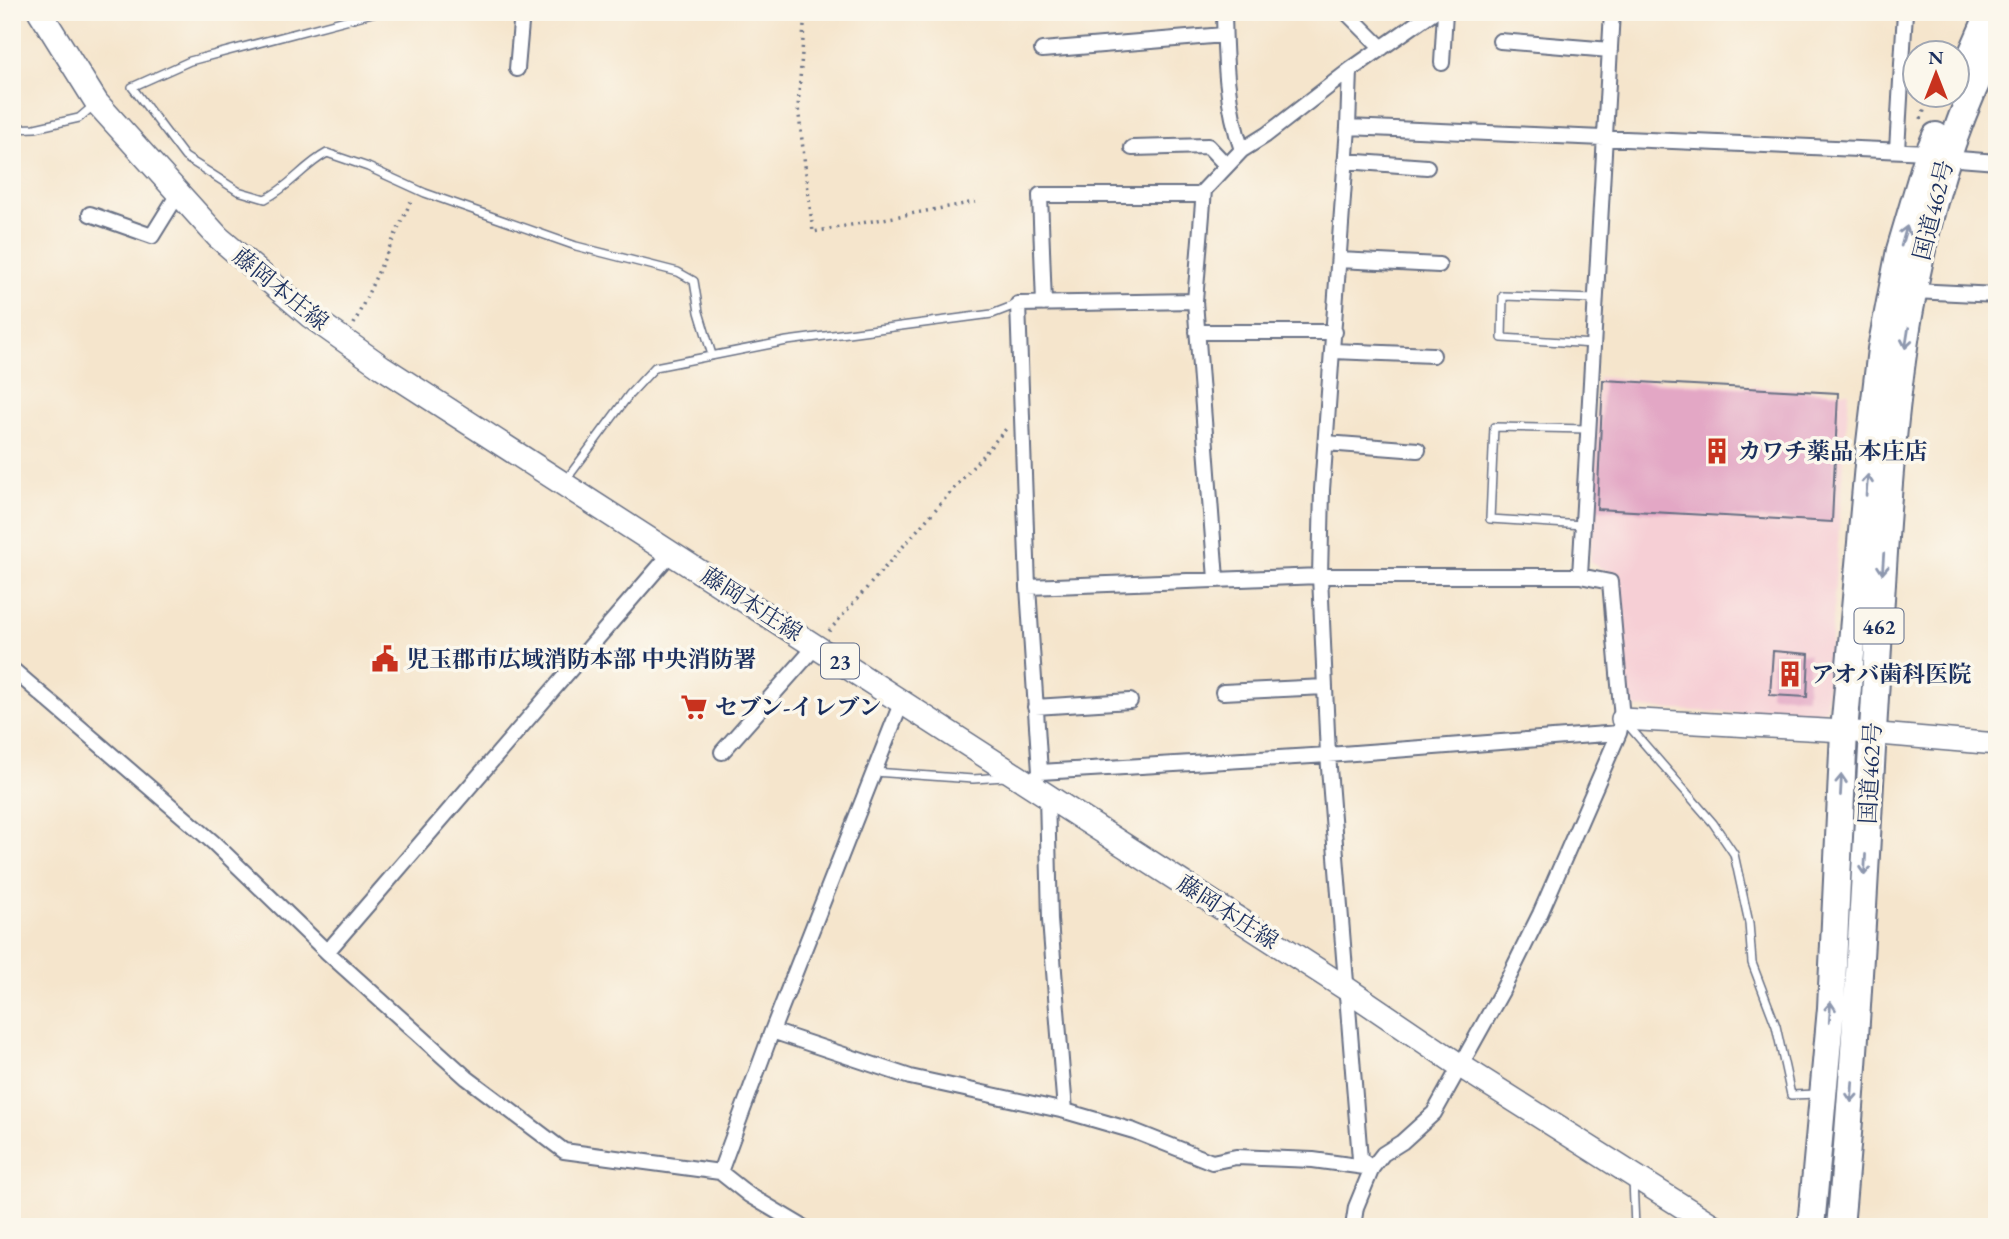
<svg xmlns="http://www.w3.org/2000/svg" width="2009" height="1239" viewBox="0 0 2009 1239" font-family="'EB Garamond','Noto Serif JP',serif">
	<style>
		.built { fill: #f6cfd5 }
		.building { fill: #e3a7c5 }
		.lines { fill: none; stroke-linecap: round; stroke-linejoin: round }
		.lane-casing { stroke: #676f84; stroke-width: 10 }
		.street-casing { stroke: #676f84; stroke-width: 18 }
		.secondary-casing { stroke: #676f84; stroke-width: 24 }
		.primary-casing { stroke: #676f84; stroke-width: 26 }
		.highway-casing { stroke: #676f84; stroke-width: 30 }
		.path { stroke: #676f84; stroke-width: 3.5; stroke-dasharray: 2 5; stroke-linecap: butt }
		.lane { stroke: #fff; stroke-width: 7 }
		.street { stroke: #fff; stroke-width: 14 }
		.secondary { stroke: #fff; stroke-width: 21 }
		.primary { stroke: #fff; stroke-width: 23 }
		.highway { stroke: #fff; stroke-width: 26 }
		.oneway { stroke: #8d97ae }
		.labels { text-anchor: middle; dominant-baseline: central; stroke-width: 7; stroke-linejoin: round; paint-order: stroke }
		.shield { fill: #fbf7ec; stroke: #5e6b89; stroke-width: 2 }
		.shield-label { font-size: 21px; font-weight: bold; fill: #1b2f5e }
		.street-label { font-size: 23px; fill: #1b2f5e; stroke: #fbf7ec }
		.poi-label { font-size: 23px; font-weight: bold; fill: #1b2f5e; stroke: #fbf7ec; text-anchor: start }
	</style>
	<rect width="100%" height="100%" fill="#fbf7ec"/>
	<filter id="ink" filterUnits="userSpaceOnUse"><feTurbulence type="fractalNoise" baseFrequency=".0143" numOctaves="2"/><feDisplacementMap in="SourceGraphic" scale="14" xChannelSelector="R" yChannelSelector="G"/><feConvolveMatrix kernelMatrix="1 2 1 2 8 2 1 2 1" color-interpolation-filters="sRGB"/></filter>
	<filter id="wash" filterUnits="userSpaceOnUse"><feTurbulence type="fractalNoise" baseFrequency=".00686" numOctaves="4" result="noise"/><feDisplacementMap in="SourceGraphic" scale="28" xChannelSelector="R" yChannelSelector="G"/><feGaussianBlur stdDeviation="1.57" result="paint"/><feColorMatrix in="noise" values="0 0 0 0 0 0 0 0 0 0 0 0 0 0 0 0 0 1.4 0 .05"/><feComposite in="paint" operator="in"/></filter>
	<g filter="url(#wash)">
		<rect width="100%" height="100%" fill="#f5e5cc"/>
		<path class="built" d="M 1598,377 L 1849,392 L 1826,708 L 1816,717 L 1636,708 L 1627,696 L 1620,577 L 1590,563 Z"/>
		<g id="blocks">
			<path class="building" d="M 1603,380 L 1838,393 L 1832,522 L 1597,509 Z
				M 1773,651 L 1809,654 L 1807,697 L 1770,695 Z"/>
		</g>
	</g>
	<g filter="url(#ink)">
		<use href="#blocks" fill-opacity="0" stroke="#676f84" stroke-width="2"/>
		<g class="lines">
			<g class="lane-casing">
				<path id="lane" d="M 376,12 L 190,61 L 132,87 L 185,157 L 238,191 L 265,199 C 290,187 303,166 327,153 L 368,167 L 425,193 L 576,246 L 678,272 L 694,281 L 699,312 L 712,355
					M 12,129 L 35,128 L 79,118 L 93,106
					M 1593,344 L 1502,338 L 1503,296 L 1596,299
					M 566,480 L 629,395 L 655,367 L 787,341 L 992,314 L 1018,304
					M 1583,525 L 1490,519 L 1494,427 L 1588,429
					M 1627,724 L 1713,823 L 1734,854 L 1749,923 L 1752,963 L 1776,1026 L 1791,1095 L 1818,1094
					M 874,772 L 973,779 L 1005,777
					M 1633,1180 L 1635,1227"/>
			</g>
			<g class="street-casing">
				<path id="street" d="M 1224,12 C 1225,60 1226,105 1242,150
					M 1346,12 L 1382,48
					M 1500,41 L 1610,50
					M 1042,50 L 1224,35
					M 1442,63 L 1445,12
					M 517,69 L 522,12
					M 1350,70 L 1348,127 L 1929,152
					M 1348,127 L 1322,490 L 1320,576 L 1328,755 L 1360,1159 L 1372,1168
					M 1132,148 L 1208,146 L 1226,165
					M 1897,150 L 1905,12
					M 1946,158 L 1997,162
					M 1345,161 L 1427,167
					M 90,214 L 152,236 L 178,194
					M 1339,260 L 1439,265
					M 1914,291 L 1997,295
					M 1044,304 L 1040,195 L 1203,195
					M 1197,332 L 1335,332
					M 1333,351 L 1433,355
					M 1326,443 L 1418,450
					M 1216,579 L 1195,301 L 1204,190 L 1242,150 L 1266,135 L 1350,70 L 1433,12
					M 1028,587 L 1018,304 L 1195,301
					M 12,669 L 214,843 L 327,952 L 467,1078 L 564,1151 L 720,1172 L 749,1195 L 803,1227
					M 1223,692 L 1325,687
					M 1035,707 L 1130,701
					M 722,752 L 816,646
					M 1040,772 L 1028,587 L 1320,576 L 1580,576
					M 1037,778 L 1040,772 L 1328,755 L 1619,733
					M 1047,795 L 1050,920 L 1065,1111
					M 327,952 L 671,553
					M 772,1031 L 910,1077 L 1065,1111 L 1134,1131 L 1212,1162 L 1236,1157 L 1313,1160 L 1372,1168
					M 720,1172 L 772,1031 L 902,701
					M 1353,1227 L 1356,1207 L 1372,1168 L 1383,1154 L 1402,1142 L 1434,1113 L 1502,991 L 1540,914 L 1619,733 L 1622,719 L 1610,582 L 1580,576 L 1612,12"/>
			</g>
			<g class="secondary-casing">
				<path id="secondary" d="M 1622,719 L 1844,731 L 1997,744"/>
			</g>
			<g class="primary-casing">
				<path id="primary" d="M 40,12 L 97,103 L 218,237 L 310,316 L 382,367 L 1347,989 L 1459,1065 L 1715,1227"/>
			</g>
			<g class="highway-casing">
				<path id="highway" d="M 1970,58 L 1990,12
					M 1811,1227 L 1831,1008 L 1844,731 L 1870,443 L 1881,349 L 1900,250 L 1929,152 L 1936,136
					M 1840,1227 C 1858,1034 1866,840 1878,647 C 1891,442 1899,225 1997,40"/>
			</g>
			<path class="path" d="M 805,12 L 798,107 L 813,232 L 975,202
				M 1921,119 L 1930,94
				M 354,324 L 411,201
				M 829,631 L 1006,429"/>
			<use href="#lane" class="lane"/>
			<use href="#street" class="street"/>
			<use href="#secondary" class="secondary"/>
			<use href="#primary" class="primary"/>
			<use href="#highway" class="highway"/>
		</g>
		<defs><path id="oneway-shaft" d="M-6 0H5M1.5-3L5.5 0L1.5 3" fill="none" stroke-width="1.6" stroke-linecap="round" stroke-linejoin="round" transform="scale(1.75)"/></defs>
		<g class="oneway">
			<use href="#oneway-shaft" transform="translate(1904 236) rotate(-74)"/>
			<use href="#oneway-shaft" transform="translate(1907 338) rotate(99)"/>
			<use href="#oneway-shaft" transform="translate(1867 485) rotate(-85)"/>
			<use href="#oneway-shaft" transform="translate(1883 564) rotate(94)"/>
			<use href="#oneway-shaft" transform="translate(1841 785) rotate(-87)"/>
			<use href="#oneway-shaft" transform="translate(1865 865) rotate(93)"/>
			<use href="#oneway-shaft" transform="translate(1830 1012) rotate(-86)"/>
			<use href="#oneway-shaft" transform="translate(1852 1092) rotate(94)"/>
		</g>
	</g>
	<defs>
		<g id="building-bare" transform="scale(2.1)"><path d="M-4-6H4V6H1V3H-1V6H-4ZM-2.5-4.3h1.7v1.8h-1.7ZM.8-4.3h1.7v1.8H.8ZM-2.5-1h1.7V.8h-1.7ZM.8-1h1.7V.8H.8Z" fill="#c8321e" stroke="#fbf7ec" stroke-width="2.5" paint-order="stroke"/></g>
		<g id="civic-bare" transform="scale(2.1)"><path d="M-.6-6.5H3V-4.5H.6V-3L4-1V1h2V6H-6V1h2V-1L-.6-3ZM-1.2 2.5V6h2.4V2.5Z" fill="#c8321e" stroke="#fbf7ec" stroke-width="2.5" paint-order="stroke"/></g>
		<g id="supermarket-bare" transform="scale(2.1)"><path d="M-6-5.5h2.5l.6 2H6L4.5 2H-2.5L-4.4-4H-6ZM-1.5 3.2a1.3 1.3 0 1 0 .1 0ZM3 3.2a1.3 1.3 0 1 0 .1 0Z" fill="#c8321e" stroke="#fbf7ec" stroke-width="2.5" paint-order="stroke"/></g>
	</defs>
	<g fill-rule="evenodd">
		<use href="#building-bare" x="1717" y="451"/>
		<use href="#civic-bare" x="385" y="659"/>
		<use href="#building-bare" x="1790" y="674"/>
		<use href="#supermarket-bare" x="694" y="707"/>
	</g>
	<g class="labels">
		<g class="shield">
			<rect x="1854.5" y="608.5" width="49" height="35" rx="5"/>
			<rect x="821" y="643.5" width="38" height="35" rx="5"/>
		</g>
		<g class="shield-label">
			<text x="1879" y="626">462</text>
			<text x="840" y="661">23</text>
		</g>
		<g class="street-label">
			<text transform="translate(1933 210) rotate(-76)">国道462号</text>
			<text transform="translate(281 289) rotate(39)">藤岡本庄線</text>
			<text transform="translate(752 604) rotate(33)">藤岡本庄線</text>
			<text transform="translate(1870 773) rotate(-87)">国道462号</text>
			<text transform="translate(1228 912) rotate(33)">藤岡本庄線</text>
		</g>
		<g class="poi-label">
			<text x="1738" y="451">カワチ薬品 本庄店</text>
			<text x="406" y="659">児玉郡市広域消防本部 中央消防署</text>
			<text x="1811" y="674">アオバ歯科医院</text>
			<text x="715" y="707">セブン-イレブン</text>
		</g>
	</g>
	<rect width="2009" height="1239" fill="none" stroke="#fbf7ec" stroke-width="42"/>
	<g transform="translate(1936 74)"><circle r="33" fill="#fbf7ec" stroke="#a1a7b3" stroke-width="2"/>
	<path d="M0-5L12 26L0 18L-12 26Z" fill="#c8321e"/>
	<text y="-10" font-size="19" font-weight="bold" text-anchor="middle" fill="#1b2f5e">N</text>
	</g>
</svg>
